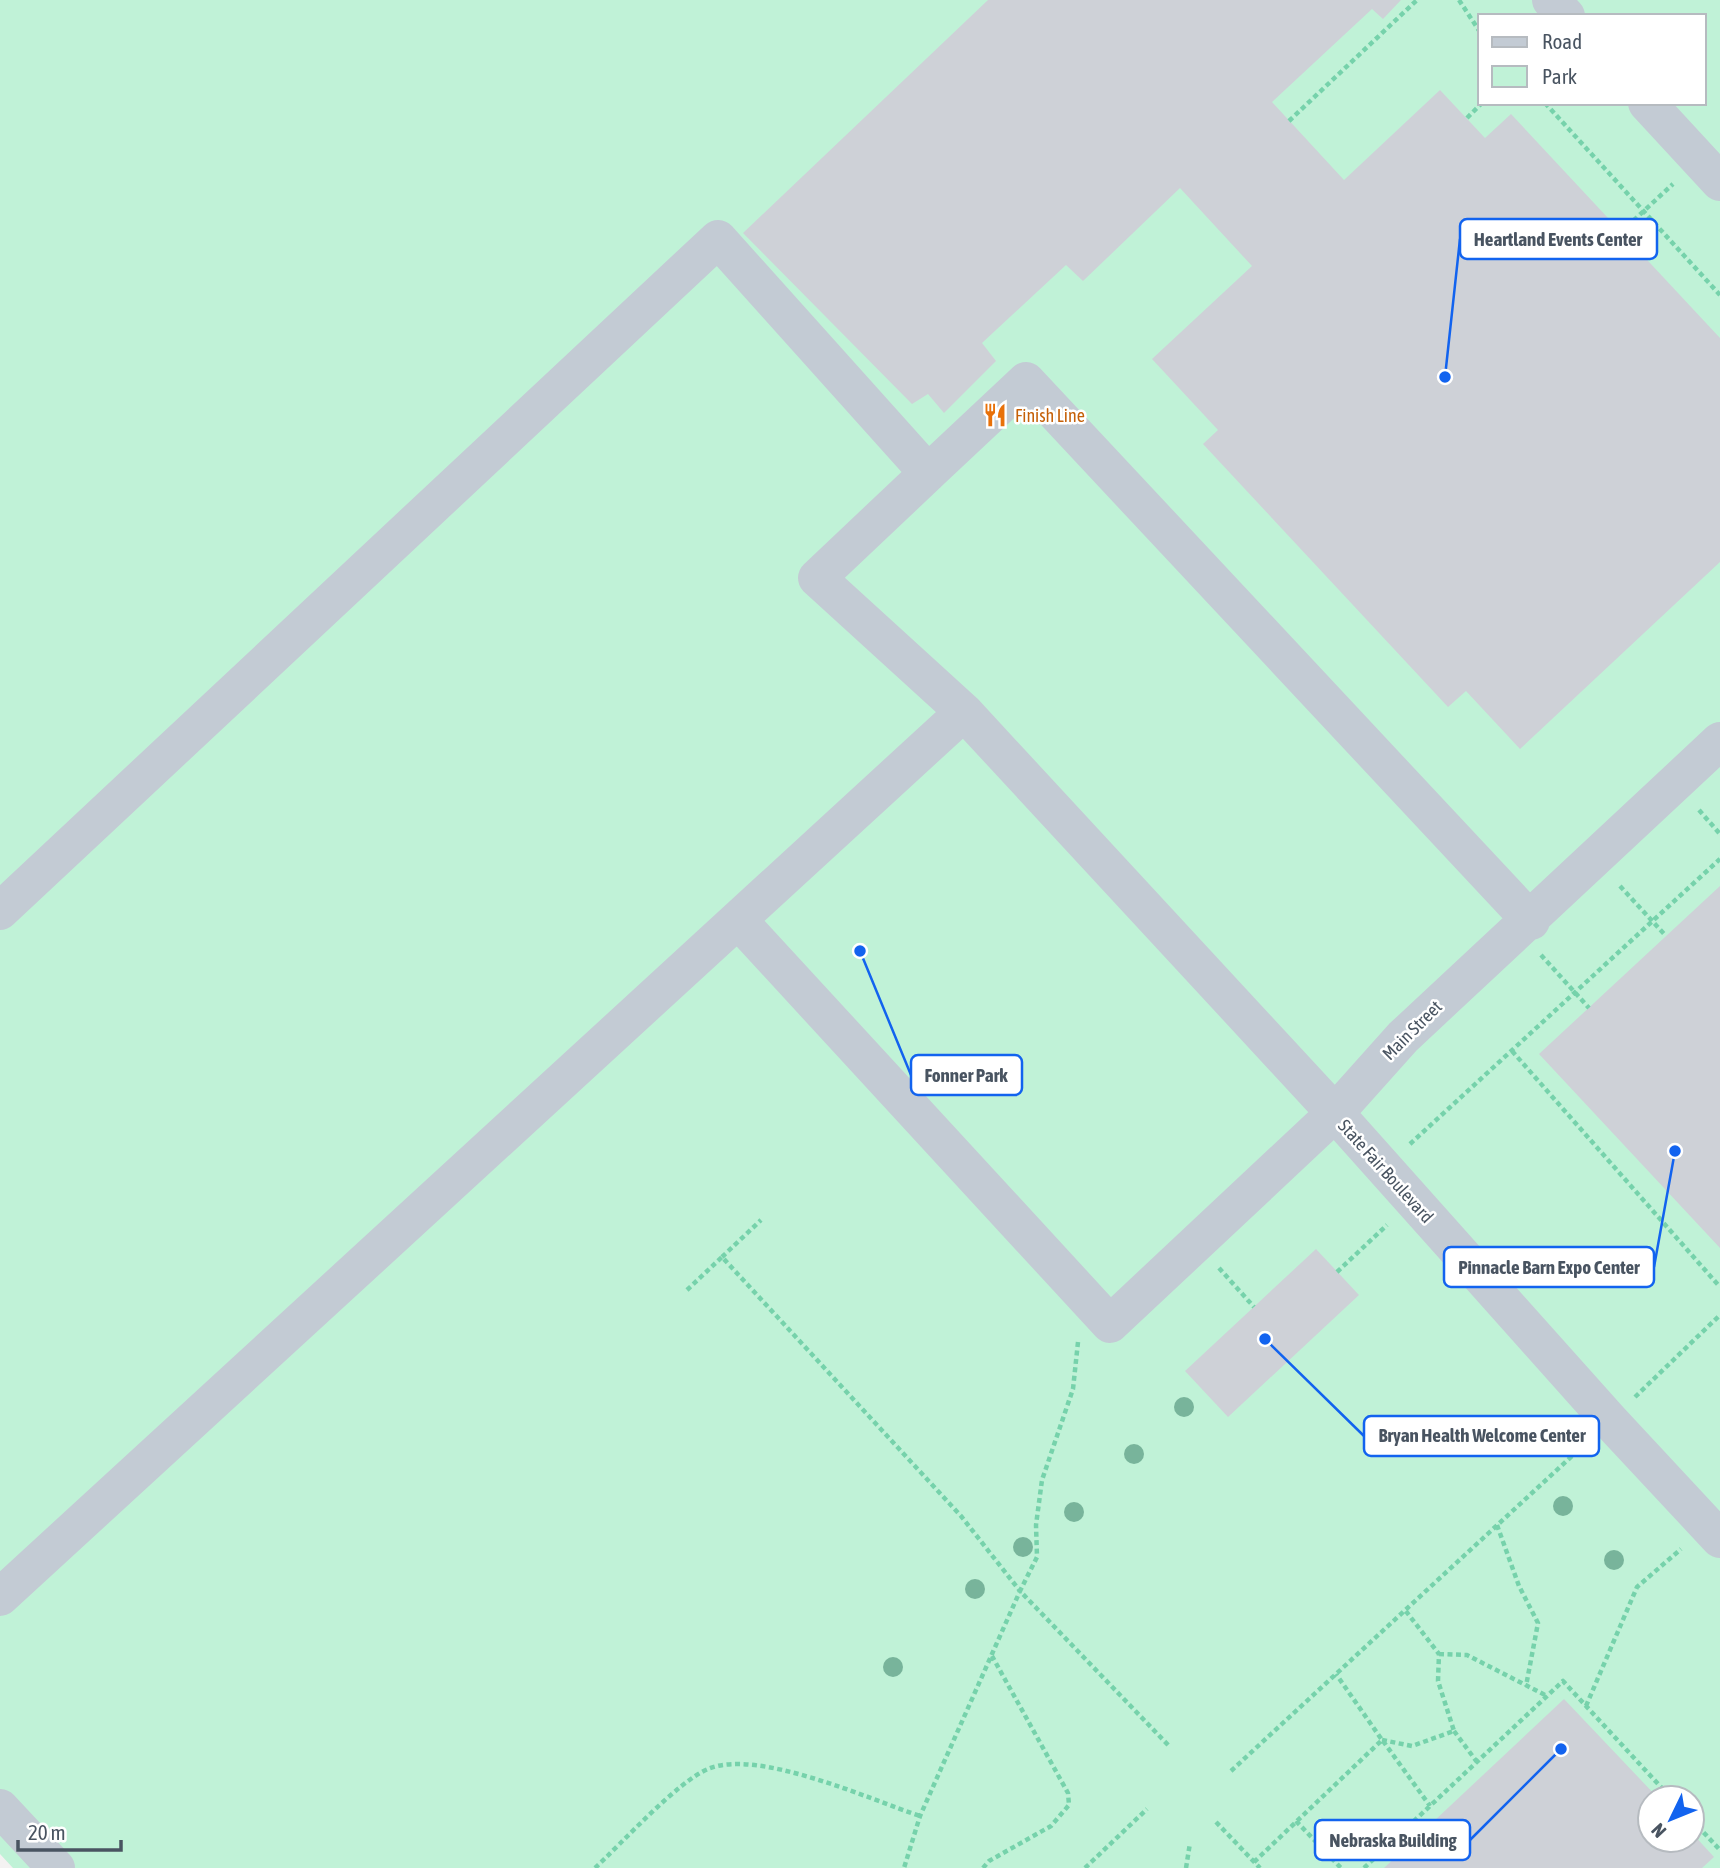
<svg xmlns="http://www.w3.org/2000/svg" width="1720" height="1868" viewBox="0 0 1720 1868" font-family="'Asap Condensed',sans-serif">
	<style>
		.green { fill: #c0f2d7; fill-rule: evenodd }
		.building { fill: #ced1d7 }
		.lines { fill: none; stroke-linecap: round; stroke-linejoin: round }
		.path { stroke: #76d2ab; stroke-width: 4.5; stroke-dasharray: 5 3.5; stroke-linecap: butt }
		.minor { stroke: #c3cbd4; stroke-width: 38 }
		.tree { fill: #78b49b }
		.labels { text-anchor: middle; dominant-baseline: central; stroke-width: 5; stroke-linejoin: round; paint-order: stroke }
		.food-label { font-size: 18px; fill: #c56008; stroke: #fff; text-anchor: start }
		.street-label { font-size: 18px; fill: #495461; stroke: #fff }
		.leader { fill: none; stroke: #1263ef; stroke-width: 2.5 }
		.callout-dot { fill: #1263ef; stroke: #fff; stroke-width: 2.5 }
		.callout { fill: #fff; stroke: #1263ef; stroke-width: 2.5 }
		.callout-label { font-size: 19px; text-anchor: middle; font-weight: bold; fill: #495461 }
	</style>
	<rect width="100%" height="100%" fill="#f4f2f2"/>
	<path class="green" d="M 0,0 L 1720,0 L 1720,1868 L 13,1868 L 0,1854 ZM 1480,16 L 1704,16 L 1704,103 L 1480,103 ZM 1650,1798 L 1692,1798 L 1692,1840 L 1650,1840 Z"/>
	<path class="building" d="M 988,0 L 1401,0 L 1383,19 L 1372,9 L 1272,102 L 1344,180 L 1440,90 L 1485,138 L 1511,114 L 1720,338 L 1720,562 L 1520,749 L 1466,691 L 1448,707 L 1203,444 L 1218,430 L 1152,359 L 1252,266 L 1180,188 L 1083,281 L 1066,265 L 982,343 L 996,361 L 944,413 L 928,394 L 912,404 L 743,233 Z
		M 1720,886 L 1720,1248 L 1539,1054 Z
		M 1316,1249 L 1359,1295 L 1228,1417 L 1185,1371 Z
		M 1564,1699 L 1658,1798 L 1650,1798 L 1650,1840 L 1692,1840 L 1692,1833 L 1714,1857 L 1702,1868 L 1384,1868 Z"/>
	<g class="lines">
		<path class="path" d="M 1459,0 L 1480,32
			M 1545,103 L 1720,295
			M 1467,118 L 1482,103
			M 1289,121 L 1417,0
			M 1621,232 L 1673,184
			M 1699,810 L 1720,834
			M 1620,886 L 1666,936
			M 1541,955 L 1589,1008
			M 1512,1051 L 1720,1287
			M 1410,1144 L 1720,859
			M 722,1257 L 761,1220
			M 1219,1268 L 1254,1307
			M 1337,1272 L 1387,1225
			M 687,1290 L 722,1257 L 961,1516 L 1020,1591 L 920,1816 L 904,1868
			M 1078,1342 L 1073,1389 L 1042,1480 L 1036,1525 L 1037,1557 L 1020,1591 L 1170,1747
			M 1635,1397 L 1720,1315
			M 1497,1525 L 1519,1586 L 1538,1623 L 1526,1686
			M 1439,1654 L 1467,1655 L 1547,1696
			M 1586,1706 L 1637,1587 L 1681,1549
			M 1454,1731 L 1477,1762
			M 1382,1740 L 1412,1746 L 1454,1731 L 1438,1681 L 1439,1654 L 1405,1610
			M 1383,1741 L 1430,1806
			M 1231,1771 L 1585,1444
			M 1692,1820 L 1720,1850
			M 1296,1821 L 1341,1868
			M 1216,1822 L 1260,1868
			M 1254,1862 L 1382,1740 L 1336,1674
			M 595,1868 C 621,1844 678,1781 708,1769 C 757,1748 869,1799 920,1816
			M 983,1868 L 989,1861 L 1051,1826 L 1069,1805 L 1068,1793 L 992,1656
			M 1085,1868 L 1147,1809
			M 1186,1868 L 1190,1843
			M 1364,1868 L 1563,1681 L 1671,1798"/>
		<path class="minor" d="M 1551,0 L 1566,16
			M 1647,103 L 1720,182
			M 928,473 L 817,578 L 964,712 L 1335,1113 L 1610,1421 L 1720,1539
			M 0,911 L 718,239 L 928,473 L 1026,381 L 1531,921
			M 738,920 L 1110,1324 L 1335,1113 L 1403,1037 L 1720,741
			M 0,1597 L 964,712
			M 0,1808 L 56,1868"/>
	</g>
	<g class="tree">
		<circle cx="1184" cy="1407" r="10"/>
		<circle cx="1134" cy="1454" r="10"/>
		<circle cx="1563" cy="1506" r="10"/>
		<circle cx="1074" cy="1512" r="10"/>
		<circle cx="1023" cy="1547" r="10"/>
		<circle cx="1614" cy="1560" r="10"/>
		<circle cx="975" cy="1589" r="10"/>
		<circle cx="893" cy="1667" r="10"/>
	</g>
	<defs>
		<g id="restaurant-bare" transform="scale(1.89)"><path d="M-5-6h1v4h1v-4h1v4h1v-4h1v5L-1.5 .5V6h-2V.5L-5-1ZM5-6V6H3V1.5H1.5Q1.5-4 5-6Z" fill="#e8710a" stroke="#fff" stroke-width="2.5" paint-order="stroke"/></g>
	</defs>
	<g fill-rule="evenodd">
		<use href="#restaurant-bare" x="995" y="415"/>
	</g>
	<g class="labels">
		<g class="food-label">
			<text x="1015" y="415">Finish Line</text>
		</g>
		<g class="street-label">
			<text transform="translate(1412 1030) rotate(-45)">Main Street</text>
			<text transform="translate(1386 1171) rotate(48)">State Fair Boulevard</text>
		</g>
	</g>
	<path class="leader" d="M1445 377L1460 239M860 951L911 1075M1675 1151L1654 1267M1265 1339L1364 1436M1561 1749L1470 1840"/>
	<g class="callout-dot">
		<circle cx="1445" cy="377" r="7"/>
		<circle cx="860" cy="951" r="7"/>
		<circle cx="1675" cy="1151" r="7"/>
		<circle cx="1265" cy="1339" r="7"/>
		<circle cx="1561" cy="1749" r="7"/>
	</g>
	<g class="callout">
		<rect x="1460" y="219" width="197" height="40" rx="7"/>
		<rect x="911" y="1055" width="111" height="40" rx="7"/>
		<rect x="1444" y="1247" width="210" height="40" rx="7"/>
		<rect x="1364" y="1416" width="235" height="40" rx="7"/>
		<rect x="1315" y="1820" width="155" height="40" rx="7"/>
	</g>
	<g class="callout-label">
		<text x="1558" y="246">Heartland Events Center</text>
		<text x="966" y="1082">Fonner Park</text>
		<text x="1549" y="1274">Pinnacle Barn Expo Center</text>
		<text x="1482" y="1442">Bryan Health Welcome Center</text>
		<text x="1393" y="1847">Nebraska Building</text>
	</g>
	<rect x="1478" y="14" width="228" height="91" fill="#ffffff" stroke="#b6bbc0" stroke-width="2"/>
	<rect x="1492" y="37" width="35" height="10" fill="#c3cbd4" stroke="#b6bbc0" stroke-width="2"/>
	<text x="1542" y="49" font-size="21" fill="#495461">Road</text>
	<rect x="1492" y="66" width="35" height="21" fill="#c0f2d7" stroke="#b6bbc0" stroke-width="2"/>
	<text x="1542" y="84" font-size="21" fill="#495461">Park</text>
	<g transform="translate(1671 1819) rotate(227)"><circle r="33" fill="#ffffff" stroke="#b6bbc0" stroke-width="2"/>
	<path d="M0-5L12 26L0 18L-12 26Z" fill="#1263ef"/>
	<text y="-10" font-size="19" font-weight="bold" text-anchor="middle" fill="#495461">N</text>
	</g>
	<path d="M18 1840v10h103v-10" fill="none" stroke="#495461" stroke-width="3.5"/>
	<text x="28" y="1840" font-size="21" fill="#495461" stroke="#ffffff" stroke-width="5" paint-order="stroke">20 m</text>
</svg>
